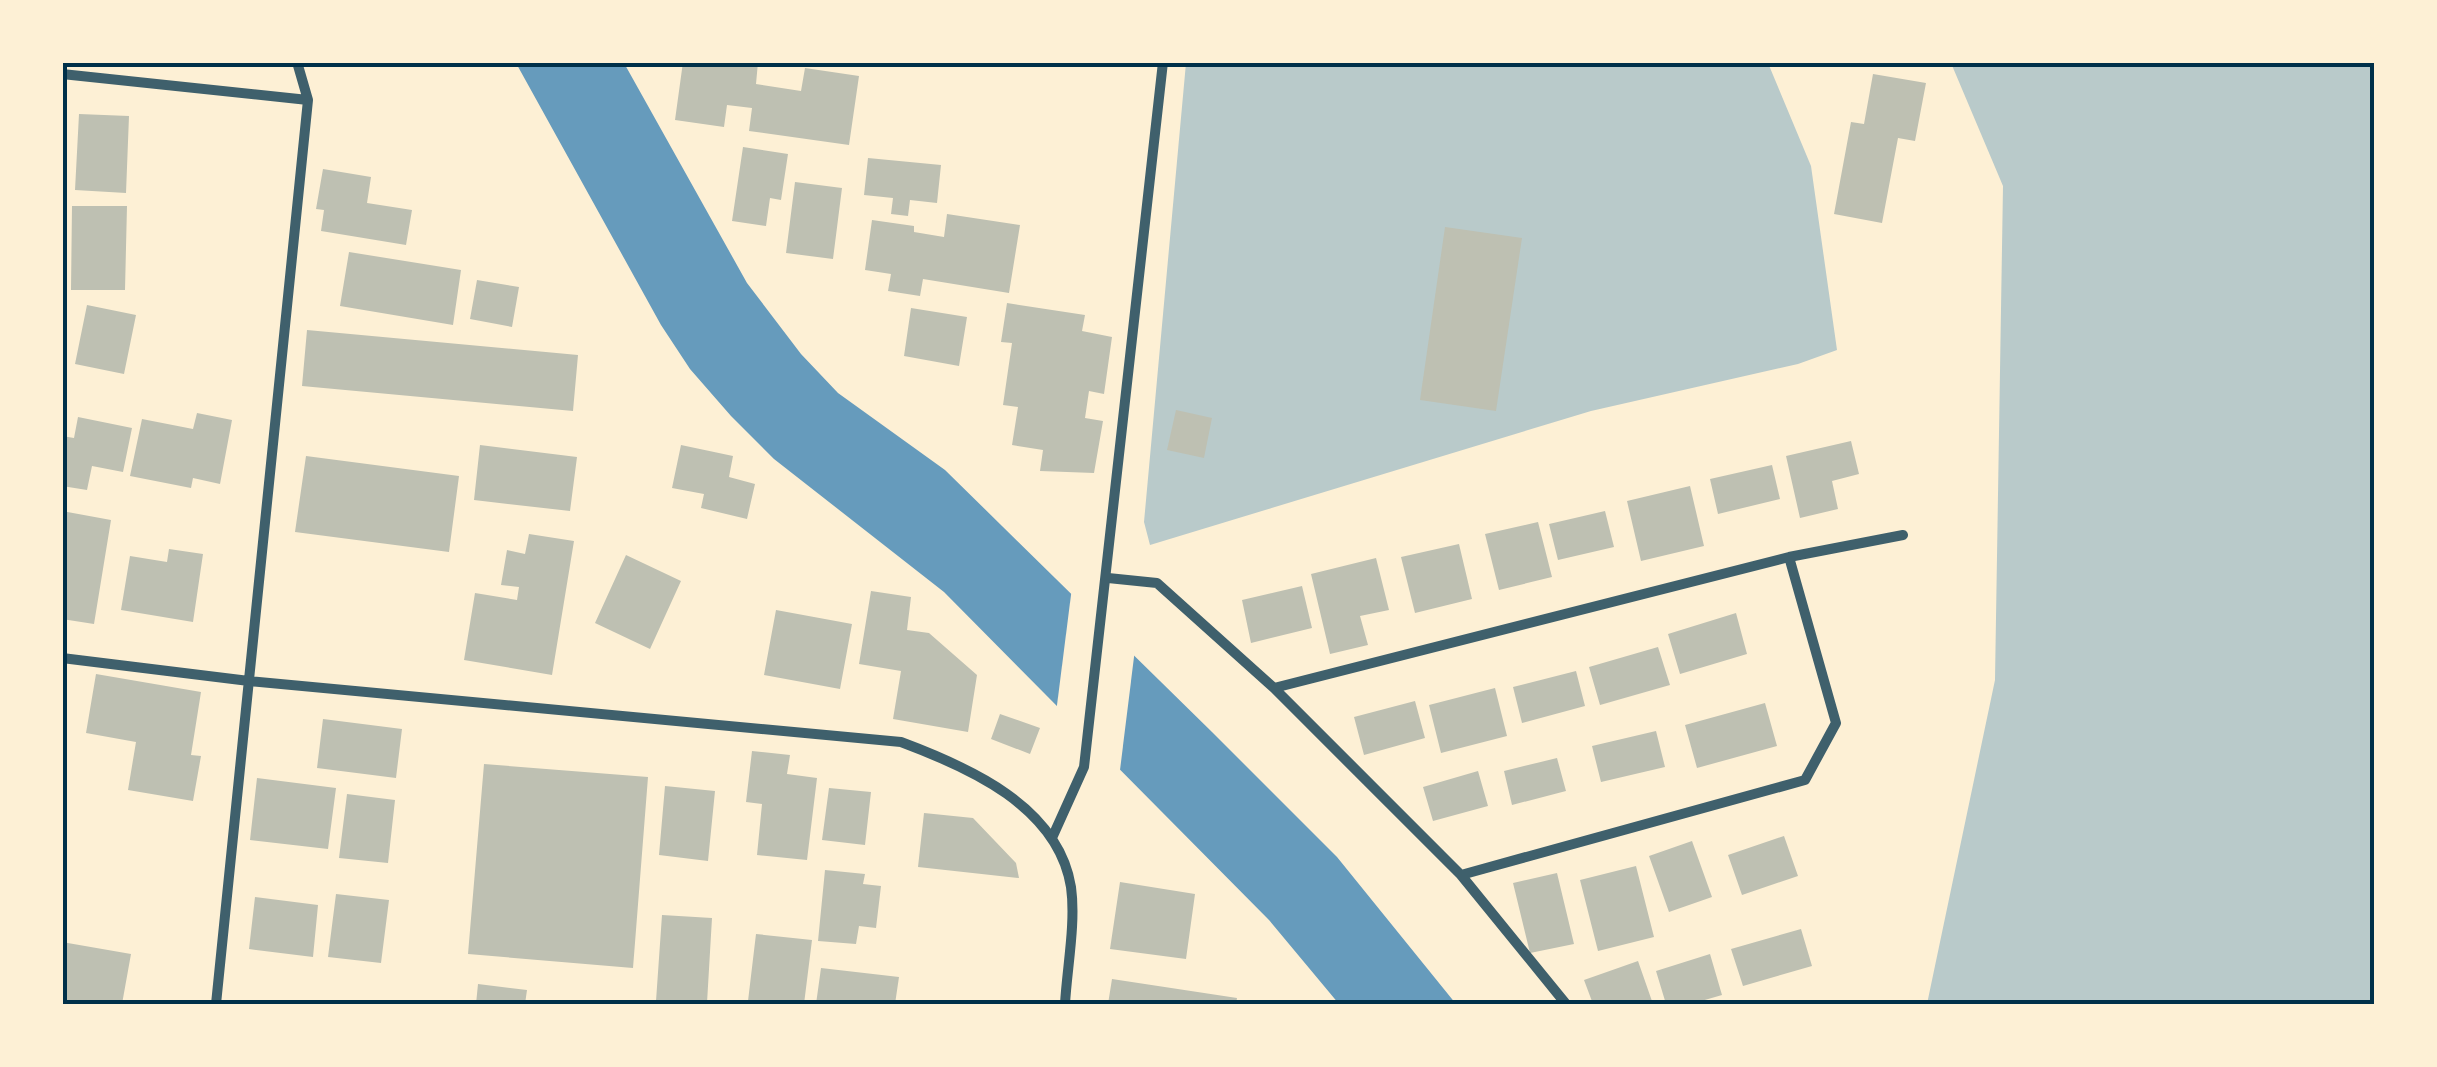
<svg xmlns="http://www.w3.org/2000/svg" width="2437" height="1067" viewBox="0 0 2437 1067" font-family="Ubuntu,sans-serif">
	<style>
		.green { fill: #b9caca }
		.water { fill: #669bbc }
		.pier { fill: #fdf0d5 }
		.building { fill: #bec0b2 }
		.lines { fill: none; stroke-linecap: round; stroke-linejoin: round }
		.minor { stroke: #3f606c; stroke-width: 10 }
		.neatline { fill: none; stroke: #003049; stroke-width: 4 }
	</style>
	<rect width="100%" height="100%" fill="#fdf0d5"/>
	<path class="green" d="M 1186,63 L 1768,63 L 1811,166 L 1837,350 L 1798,364 L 1591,411 L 1150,545 L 1144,522 Z
		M 1951,63 L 2374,63 L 2374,1004 L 1927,1004 L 1995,680 L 2003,186 Z"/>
	<path class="water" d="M 516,63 L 624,63 L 747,283 L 801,354 L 838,393 L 945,470 L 1212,732 L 1337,857 L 1456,1004 L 1339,1004 L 1269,920 L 944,592 L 774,459 L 731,416 L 690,369 L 661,325 Z"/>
	<path class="pier" d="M 1072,587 L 1135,649 L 1119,778 L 1056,713 Z"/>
	<path class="building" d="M 683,62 L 758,62 L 756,84 L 801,91 L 805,68 L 859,76 L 849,145 L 749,131 L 752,108 L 727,105 L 724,127 L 675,120 Z
		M 1873,74 L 1926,83 L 1915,141 L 1898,138 L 1882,223 L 1834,214 L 1851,122 L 1864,124 Z
		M 79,114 L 129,116 L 126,193 L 75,190 Z
		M 743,147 L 788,154 L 781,200 L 770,198 L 766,226 L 732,221 Z
		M 868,158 L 941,165 L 937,203 L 910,200 L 908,216 L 891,214 L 893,198 L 864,195 Z
		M 323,169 L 371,177 L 367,203 L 412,210 L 406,245 L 321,231 L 324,210 L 316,209 Z
		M 795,182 L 842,188 L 833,259 L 786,253 Z
		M 72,206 L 127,206 L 125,290 L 71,290 Z
		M 947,214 L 1020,225 L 1009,293 L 923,279 L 920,296 L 888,291 L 891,274 L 865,270 L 872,220 L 914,226 L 914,232 L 944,237 Z
		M 1445,227 L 1522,238 L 1496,411 L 1420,400 Z
		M 349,252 L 461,270 L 453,325 L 340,306 Z
		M 477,280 L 519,287 L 512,327 L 470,319 Z
		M 1007,303 L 1085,315 L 1082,331 L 1112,337 L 1104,394 L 1089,391 L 1085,418 L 1103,421 L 1094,473 L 1040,471 L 1043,450 L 1012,445 L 1018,407 L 1003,405 L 1012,343 L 1001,342 Z
		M 87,305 L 136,315 L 124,374 L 75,364 Z
		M 911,308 L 967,317 L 959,366 L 904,356 Z
		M 307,330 L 578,355 L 573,411 L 302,386 Z
		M 1176,410 L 1212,418 L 1204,458 L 1167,450 Z
		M 197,413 L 232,420 L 220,484 L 193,478 L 191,488 L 130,476 L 142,419 L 193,429 Z
		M 78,417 L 132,428 L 123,472 L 92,466 L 87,490 L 62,486 L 62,436 L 74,438 Z
		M 1851,441 L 1859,474 L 1832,481 L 1838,509 L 1800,518 L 1786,456 Z
		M 480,445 L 577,457 L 570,511 L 474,500 Z
		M 681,445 L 733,456 L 729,477 L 755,484 L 747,519 L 701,508 L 704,494 L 672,488 Z
		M 306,456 L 459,476 L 449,552 L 295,532 Z
		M 1772,465 L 1780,499 L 1718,514 L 1710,479 Z
		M 1690,486 L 1704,546 L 1641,561 L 1627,501 Z
		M 62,511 L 111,520 L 94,624 L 62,619 Z
		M 1605,511 L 1614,547 L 1558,560 L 1549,524 Z
		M 1538,522 L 1552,577 L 1499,590 L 1485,534 Z
		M 529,534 L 574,541 L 552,675 L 464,660 L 475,593 L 517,600 L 519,587 L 501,585 L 507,550 L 525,554 Z
		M 1459,544 L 1472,599 L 1415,613 L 1401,557 Z
		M 169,549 L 203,554 L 193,622 L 121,610 L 130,556 L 167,562 Z
		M 626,555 L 681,581 L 650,649 L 595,623 Z
		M 1376,558 L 1389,610 L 1360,616 L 1368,645 L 1330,654 L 1311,574 Z
		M 1302,586 L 1312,628 L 1251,643 L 1242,600 Z
		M 871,591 L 911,597 L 907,630 L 929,633 L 977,675 L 968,732 L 893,719 L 901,671 L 859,664 Z
		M 776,610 L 852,624 L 840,689 L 764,675 Z
		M 1736,613 L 1747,654 L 1680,674 L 1668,634 Z
		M 1658,647 L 1670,685 L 1600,705 L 1589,667 Z
		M 1576,671 L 1585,706 L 1522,723 L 1513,687 Z
		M 96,674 L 201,692 L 191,755 L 201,756 L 193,801 L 128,790 L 136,742 L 86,733 Z
		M 1495,688 L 1507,736 L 1441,753 L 1429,705 Z
		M 1415,701 L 1425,738 L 1364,755 L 1354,717 Z
		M 1765,703 L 1777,746 L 1697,768 L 1685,725 Z
		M 1000,714 L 1040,728 L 1030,754 L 991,739 Z
		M 323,719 L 402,729 L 396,778 L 317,768 Z
		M 1656,731 L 1665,767 L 1601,782 L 1592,746 Z
		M 752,751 L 790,755 L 787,774 L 817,778 L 807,860 L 757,855 L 762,804 L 746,802 Z
		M 1557,758 L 1566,791 L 1512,805 L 1504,771 Z
		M 484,764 L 648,777 L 633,968 L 468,954 Z
		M 1478,771 L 1488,806 L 1433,821 L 1423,787 Z
		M 257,778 L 336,788 L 328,849 L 250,840 Z
		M 665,786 L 715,791 L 708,861 L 659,855 Z
		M 829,788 L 871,792 L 865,845 L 822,840 Z
		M 347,794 L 395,800 L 388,863 L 339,858 Z
		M 924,813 L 973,818 L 1016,863 L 1019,878 L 918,867 Z
		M 1784,836 L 1798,876 L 1742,895 L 1728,855 Z
		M 1692,841 L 1712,897 L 1669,912 L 1649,856 Z
		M 1636,866 L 1654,937 L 1598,951 L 1580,880 Z
		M 825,870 L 865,874 L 863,884 L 881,886 L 876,928 L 859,926 L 856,944 L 818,941 Z
		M 1557,873 L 1574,944 L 1530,953 L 1513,883 Z
		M 1120,882 L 1195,894 L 1186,959 L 1110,949 Z
		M 336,894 L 389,900 L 381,963 L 328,957 Z
		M 255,897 L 318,905 L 313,957 L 249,949 Z
		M 662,915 L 712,918 L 707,1003 L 656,1001 Z
		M 1801,929 L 1812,966 L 1743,986 L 1731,949 Z
		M 756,934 L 812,940 L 804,1004 L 748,1001 Z
		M 62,942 L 131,954 L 122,1004 L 62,1004 Z
		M 1710,954 L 1722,995 L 1691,1004 L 1666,1004 L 1656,971 Z
		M 1638,961 L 1653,1004 L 1593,1004 L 1584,980 Z
		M 821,968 L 899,977 L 895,1004 L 816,1004 Z
		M 1112,979 L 1237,998 L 1236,1004 L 1108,1004 Z
		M 478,984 L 527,990 L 525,1004 L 476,1004 Z"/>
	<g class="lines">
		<path class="minor" d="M 62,74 L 308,100
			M 1108,578 L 1157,583 L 1274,688 L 1461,875 L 1566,1004
			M 62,658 L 249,681 L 901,742 C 968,767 1058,806 1071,887 C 1076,923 1067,968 1065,1004
			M 1274,688 L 1789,557 L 1903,535
			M 1052,838 L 1084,767 L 1163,62
			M 1461,875 L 1805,780 L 1836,723 L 1789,557
			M 216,1004 L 308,100 L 297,62"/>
	</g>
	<rect width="2437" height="1067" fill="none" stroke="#fdf0d5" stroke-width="130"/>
	<rect x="65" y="65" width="2307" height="937" class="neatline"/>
</svg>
